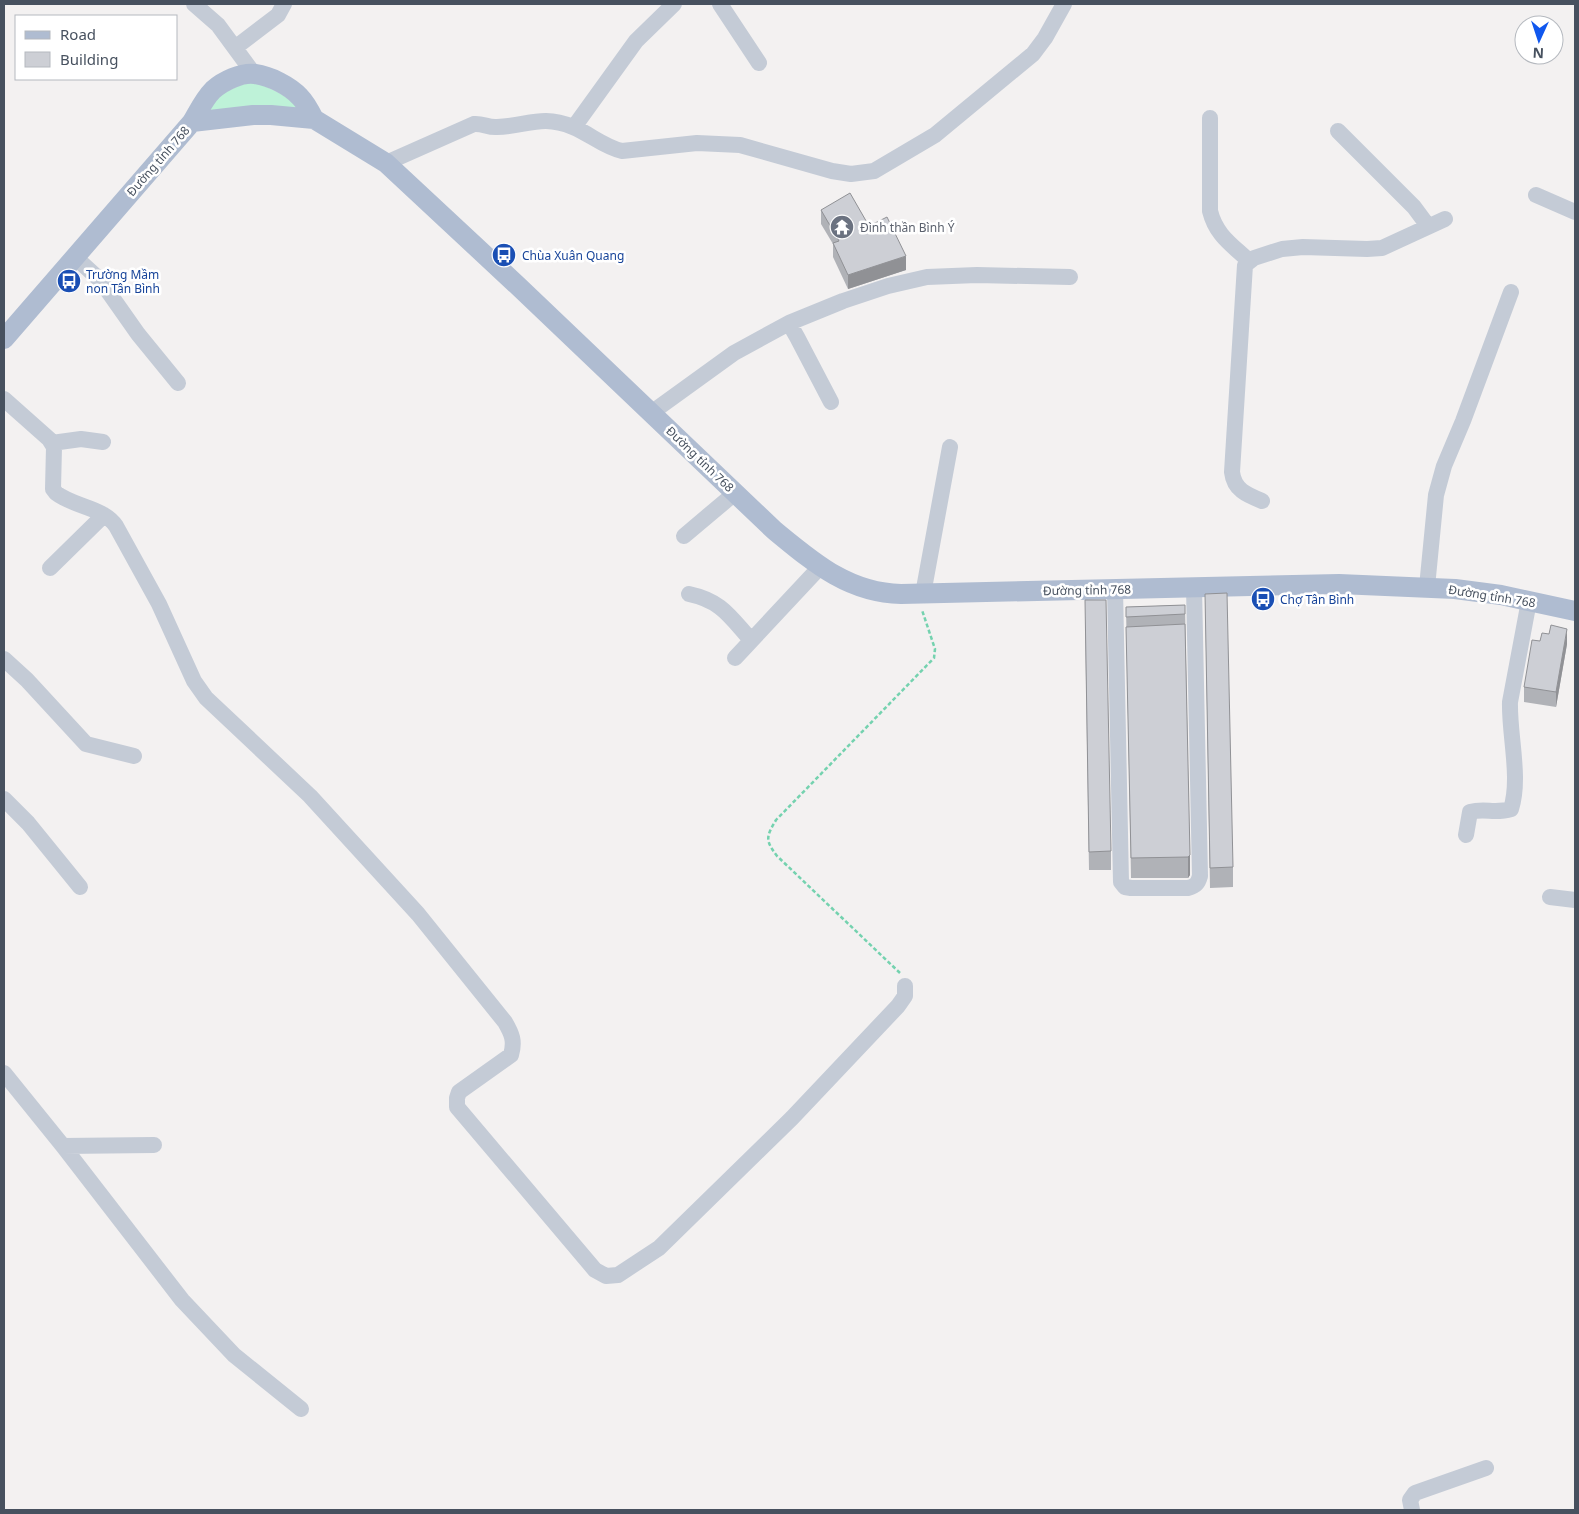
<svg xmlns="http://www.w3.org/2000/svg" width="1579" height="1514" viewBox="0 0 1579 1514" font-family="'Noto Sans',sans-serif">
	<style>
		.green { fill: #bef2d8 }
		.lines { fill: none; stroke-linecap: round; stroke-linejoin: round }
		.path { stroke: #74d2af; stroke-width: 2.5; stroke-dasharray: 4 2.5; stroke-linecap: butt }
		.minor { stroke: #c4cbd6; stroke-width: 16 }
		.major { stroke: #afbcd1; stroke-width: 20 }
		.wall { fill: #b0b2b7 }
		.shaded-wall { fill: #909195 }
		.building { fill: #cdcfd5; stroke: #909195 }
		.labels { text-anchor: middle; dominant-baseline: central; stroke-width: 5; stroke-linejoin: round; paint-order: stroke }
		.street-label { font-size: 12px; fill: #47515f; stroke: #fff }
		.worship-label { font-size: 12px; fill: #5b616d; stroke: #fff; text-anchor: start }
		.transit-label { font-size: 12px; fill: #164399; stroke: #fff; text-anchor: start }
	</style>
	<rect width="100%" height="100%" fill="#f3f1f1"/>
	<path class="green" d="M 254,82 C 272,89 286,94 299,109 L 207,114 L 218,96 L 240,85 Z"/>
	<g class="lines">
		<path class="path" d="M 900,973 L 777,856 C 765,840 766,837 776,820 L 934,658 L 935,649 L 922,610"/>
		<path class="minor" d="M 194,4 L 218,25 L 254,74
			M 720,4 L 759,63
			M 236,47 L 278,15 L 284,4
			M 1210,118 L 1210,211 C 1216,235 1231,244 1249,261
			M 574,127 L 636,41 L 674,4
			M 1338,131 L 1414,207 L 1428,226
			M 386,163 L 474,124 C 482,123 489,128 497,127 C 528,126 541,114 573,127 C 590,134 604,147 622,151 L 697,143 L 740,145 L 832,171 L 851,174 L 874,171 L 935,135 L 1033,54 L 1045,38 L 1064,4
			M 1536,195 L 1575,212
			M 75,257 L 100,280 L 138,334 L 178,383
			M 789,323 L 843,301 L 888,286 L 927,277 L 977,275 L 1070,277
			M 4,399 L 49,439 L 54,447 L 53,489 L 56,493 C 74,507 103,507 116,526 L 159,604 L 194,681 L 206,698 L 310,796 L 418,914 L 505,1022 C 512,1034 515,1041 511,1055 L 459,1092 L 457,1098 L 457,1107 L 595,1270 L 606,1276 L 618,1275 L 659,1248 L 792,1118 L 898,1006 L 905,996 L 905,986
			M 651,413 L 734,353 L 789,323 L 797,337 L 831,402
			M 52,443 L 81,439 L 103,442
			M 1262,501 C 1247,495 1234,490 1232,472 L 1245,265 L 1254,258 L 1282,249 L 1303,247 L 1367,249 L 1382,248 L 1445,219
			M 684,536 L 735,493
			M 50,568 L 104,515
			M 1427,587 L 1436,495 L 1444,466 L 1463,421 L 1511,292
			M 1115,589 L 1121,882 L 1125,887 L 1131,888 L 1188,888 C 1196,886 1198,883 1200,876 L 1194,587
			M 689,594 C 722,601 730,617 751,640
			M 923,594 L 950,447
			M 735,658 L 820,567
			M 4,659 L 27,680 L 86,744 L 134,756
			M 4,799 L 28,823 L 80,887
			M 1466,835 L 1470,812 C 1485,808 1495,814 1511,809 C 1521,778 1509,735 1510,702 L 1529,601
			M 1550,897 L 1575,900
			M 4,1073 L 63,1146 L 182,1300 L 234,1355 L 301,1409
			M 63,1146 L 154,1145
			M 1412,1510 L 1410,1500 L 1415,1493 L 1486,1468"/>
		<path class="major" d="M 192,122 C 198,112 204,99 213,90 C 223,81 242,72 255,74 C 270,76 290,86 300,97 C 306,103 310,111 314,119
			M 4,339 L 192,122 L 253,115 L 271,115 L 314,119 L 386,163 L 517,285 L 774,530 C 813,562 848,593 901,594 L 1339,584 L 1455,589 L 1501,595 L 1575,611"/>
	</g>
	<path class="wall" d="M 821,210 L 869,226 L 906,270 L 848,289 L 833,257 L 833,244 L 821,224 Z
		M 1205,594 L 1233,867 L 1233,887 L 1210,888 Z
		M 1185,605 L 1190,875 L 1188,878 L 1131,878 L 1126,607 Z
		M 1085,619 L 1111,851 L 1111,870 L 1089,870 Z
		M 1540,641 L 1567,644 L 1556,707 L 1524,702 L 1524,687 Z"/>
	<path class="shaded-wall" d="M 906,256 L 906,270 L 848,289 L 848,275 Z
		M 1567,629 L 1567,644 L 1556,707 L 1556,692 Z
		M 1190,855 L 1190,875 L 1188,878 L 1188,857 Z"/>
	<path class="building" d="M 850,193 L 869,226 L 887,217 L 906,256 L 848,275 L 833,243 L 839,241 L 821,210 Z
		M 1227,593 L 1233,867 L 1210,868 L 1205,594 Z
		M 1085,600 L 1106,600 L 1111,851 L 1089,852 Z
		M 1185,605 L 1185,614 L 1126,617 L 1126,607 Z
		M 1185,624 L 1190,855 L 1188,857 L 1131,858 L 1126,627 Z
		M 1551,625 L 1567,629 L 1556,692 L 1524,687 L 1532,640 L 1540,641 L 1542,633 L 1549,634 Z"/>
	<defs>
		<g id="temple-disc" transform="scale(1.25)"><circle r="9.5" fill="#6b7280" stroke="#fff"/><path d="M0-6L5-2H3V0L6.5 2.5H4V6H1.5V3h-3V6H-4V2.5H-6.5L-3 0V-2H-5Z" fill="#fff"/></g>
		<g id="bus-disc" transform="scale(1.25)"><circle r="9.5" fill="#1a4fb4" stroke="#fff"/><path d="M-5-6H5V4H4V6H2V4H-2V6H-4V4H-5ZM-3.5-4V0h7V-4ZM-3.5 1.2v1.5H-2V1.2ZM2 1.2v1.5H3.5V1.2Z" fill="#fff"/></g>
	</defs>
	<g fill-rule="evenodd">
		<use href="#temple-disc" x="842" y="227"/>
		<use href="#bus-disc" x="504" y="255"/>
		<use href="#bus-disc" x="69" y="281"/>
		<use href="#bus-disc" x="1263" y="599"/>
	</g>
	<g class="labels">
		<g class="street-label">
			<text transform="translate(158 161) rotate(-49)">Đường tỉnh 768</text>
			<text transform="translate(700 459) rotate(44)">Đường tỉnh 768</text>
			<text transform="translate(1087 590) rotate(-1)">Đường tỉnh 768</text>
			<text transform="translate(1492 596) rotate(9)">Đường tỉnh 768</text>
		</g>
		<g class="worship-label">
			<text x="860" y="227">Đình thần Bình Ý</text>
		</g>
		<g class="transit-label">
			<text x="522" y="255">Chùa Xuân Quang</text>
			<text x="86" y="274">Trường Mầm<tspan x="86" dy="14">non Tân Bình</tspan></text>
			<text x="1280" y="599">Chợ Tân Bình</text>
		</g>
	</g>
	<rect width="1579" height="1514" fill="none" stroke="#47515f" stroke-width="10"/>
	<rect x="15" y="15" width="162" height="65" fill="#ffffff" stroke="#b5b9bf"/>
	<rect x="25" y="31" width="25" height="8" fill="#afbcd1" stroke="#b5b9bf"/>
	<text x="60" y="40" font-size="15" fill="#47515f">Road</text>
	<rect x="25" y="52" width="25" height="15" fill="#cdcfd5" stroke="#b5b9bf"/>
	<text x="60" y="65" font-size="15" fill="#47515f">Building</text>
	<g transform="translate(1539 40) rotate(183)"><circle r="24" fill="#ffffff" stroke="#b5b9bf"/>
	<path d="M0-4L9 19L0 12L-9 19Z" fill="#1057ee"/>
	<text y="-8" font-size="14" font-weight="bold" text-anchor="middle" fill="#47515f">N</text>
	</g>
</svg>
